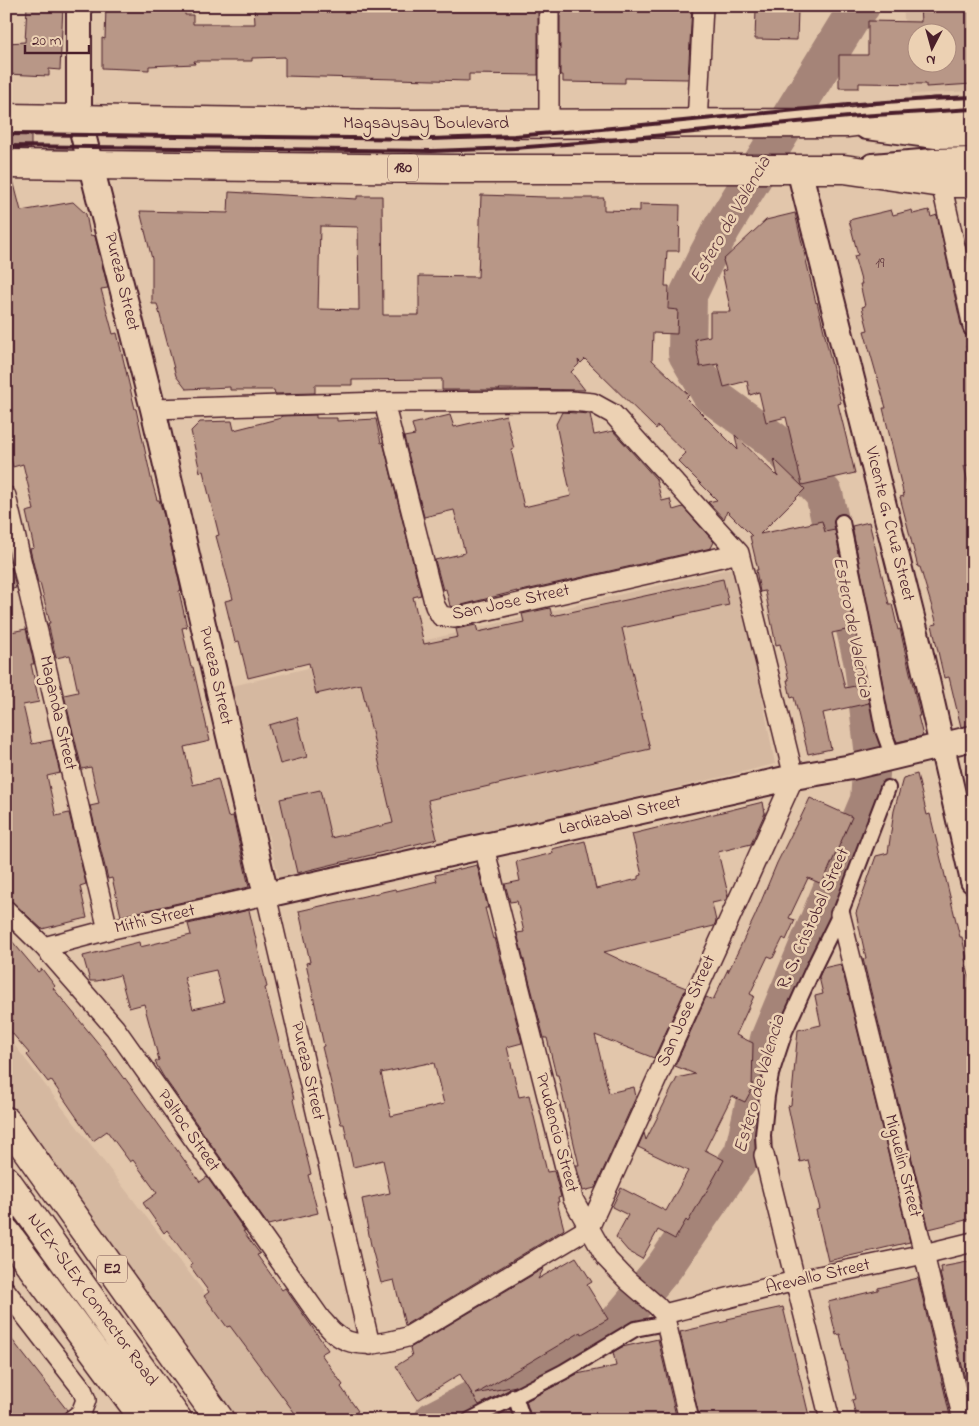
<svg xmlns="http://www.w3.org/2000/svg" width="979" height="1426" viewBox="0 0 979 1426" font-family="'Indie Flower',sans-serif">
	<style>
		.built { fill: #d5b8a0; fill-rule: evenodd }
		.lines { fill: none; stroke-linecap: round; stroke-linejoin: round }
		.river { stroke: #a58478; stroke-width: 38 }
		.building { fill: #b89787; stroke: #4a1f2b; fill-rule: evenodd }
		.pedestrian-casing { stroke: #4a1f2b; stroke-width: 18 }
		.minor-casing { stroke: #4a1f2b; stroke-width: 22 }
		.tertiary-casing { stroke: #4a1f2b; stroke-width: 28 }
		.secondary-casing { stroke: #4a1f2b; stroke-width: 30 }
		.primary-casing { stroke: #4a1f2b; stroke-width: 31 }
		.motorway-casing { stroke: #4a1f2b; stroke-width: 31 }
		.pedestrian { stroke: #ecd1b3; stroke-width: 14 }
		.minor { stroke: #ecd1b3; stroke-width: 19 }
		.tertiary { stroke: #ecd1b3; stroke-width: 24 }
		.secondary { stroke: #ecd1b3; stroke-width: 26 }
		.primary { stroke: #ecd1b3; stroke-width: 28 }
		.motorway { stroke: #ecd1b3; stroke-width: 28 }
		.rail { stroke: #4a1f2b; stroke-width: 4 }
		.labels { text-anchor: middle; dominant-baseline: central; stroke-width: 5; stroke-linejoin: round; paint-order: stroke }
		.number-label { font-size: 15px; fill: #663d42 }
		.shield { fill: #ecd1b3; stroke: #7b5454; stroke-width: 1 }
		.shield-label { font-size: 16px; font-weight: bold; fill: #4a1f2b }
		.street-label { font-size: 18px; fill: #4a1f2b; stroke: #ecd1b3 }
		.water-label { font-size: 19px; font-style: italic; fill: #61383e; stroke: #ecd1b3 }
	</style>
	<rect width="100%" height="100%" fill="#e2c6ab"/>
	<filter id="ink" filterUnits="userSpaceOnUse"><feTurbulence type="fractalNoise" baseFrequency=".02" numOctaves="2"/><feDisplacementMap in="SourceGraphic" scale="10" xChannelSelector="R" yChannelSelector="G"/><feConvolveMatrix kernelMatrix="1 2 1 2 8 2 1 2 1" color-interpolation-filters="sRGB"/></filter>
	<g filter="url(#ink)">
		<path class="built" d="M 903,6 L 973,6 L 973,91 L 911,94 ZM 916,32 L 946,32 L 946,62 L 916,62 Z
			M 737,567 L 775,764 L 280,883 L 232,686 Z
			M 6,1034 L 302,1420 L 218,1420 L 6,1143 Z"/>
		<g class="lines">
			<path class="river" d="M 433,1420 L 616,1325 L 665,1266 L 743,1153 L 769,1039 L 869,800 L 873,747 L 863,664 L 824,494 L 777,443 L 711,395 L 687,354 L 688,295 L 705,260 L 722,228 L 850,20 L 861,6"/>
		</g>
		<path class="building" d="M 27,6 L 63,6 L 60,70 L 49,69 L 49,76 L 6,74 L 6,43 L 25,42 Z
			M 106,6 L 185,6 L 185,15 L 193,15 L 193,24 L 255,24 L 254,6 L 538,6 L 538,75 L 469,74 L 469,81 L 285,76 L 285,57 L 252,58 L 252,61 L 194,61 L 195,64 L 149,66 L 149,70 L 102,68 L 102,38 L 105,39 Z
			M 560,6 L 692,6 L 688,79 L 625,78 L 625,83 L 563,82 L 563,75 L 560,75 Z
			M 920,6 L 973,6 L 973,84 L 926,87 L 926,84 L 859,83 L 859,88 L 839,88 L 839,55 L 868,55 L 868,21 L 921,22 ZM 916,32 L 946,32 L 946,62 L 916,62 Z
			M 756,9 L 798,10 L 797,40 L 755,39 Z
			M 6,134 L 31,134 L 31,149 L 6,148 Z
			M 6,180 L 13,180 L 21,211 L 73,202 L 86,214 L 90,235 L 95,236 L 108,288 L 101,289 L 113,334 L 117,333 L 135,409 L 136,409 L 151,478 L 157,500 L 159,500 L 165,519 L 181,590 L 179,591 L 187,627 L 182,628 L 191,667 L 193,667 L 210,741 L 184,747 L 193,785 L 218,779 L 228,817 L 233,816 L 249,887 L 121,916 L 112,878 L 108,879 L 90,806 L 99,804 L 91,767 L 82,769 L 64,695 L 78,692 L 70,655 L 56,658 L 48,623 L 50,623 L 40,583 L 38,583 L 30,549 L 34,548 L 26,512 L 34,510 L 23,464 L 13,467 L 6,438 Z
			M 229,192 L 357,199 L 357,196 L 382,196 L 383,315 L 419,315 L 419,276 L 478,277 L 481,195 L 545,197 L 545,198 L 604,198 L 604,210 L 640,211 L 640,204 L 680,205 L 679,251 L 667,251 L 665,286 L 669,286 L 668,309 L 678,310 L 677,334 L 653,333 L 652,360 L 689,395 L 686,398 L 738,450 L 735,435 L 778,477 L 774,459 L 805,489 L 760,534 L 822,521 L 825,532 L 835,530 L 855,628 L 832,633 L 845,688 L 865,684 L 869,703 L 823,713 L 831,749 L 808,754 L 794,697 L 791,698 L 787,680 L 789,680 L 780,644 L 776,645 L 765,591 L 760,592 L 756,570 L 758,570 L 750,536 L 752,536 L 727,511 L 724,519 L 708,502 L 717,500 L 678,461 L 686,453 L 658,426 L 656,429 L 585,359 L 581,363 L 578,360 L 579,364 L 571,372 L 585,390 L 499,389 L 500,390 L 442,390 L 442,379 L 352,380 L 352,385 L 315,385 L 315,393 L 275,394 L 274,390 L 230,390 L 230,387 L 186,389 L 176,376 L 157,304 L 152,304 L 152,259 L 140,211 L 228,213 ZM 320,226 L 358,227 L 359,310 L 318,309 Z
			M 891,210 L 893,215 L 912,210 L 913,214 L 929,210 L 931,217 L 937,215 L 962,329 L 965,335 L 973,338 L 973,345 L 966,346 L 973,374 L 973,464 L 964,466 L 973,502 L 973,725 L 961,727 L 949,677 L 944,678 L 932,625 L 937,624 L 920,567 L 918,567 L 900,497 L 904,496 L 883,408 L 886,408 L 864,331 L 868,330 L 862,307 L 865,306 L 860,284 L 862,284 L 854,256 L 858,255 L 849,220 Z
			M 795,213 L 816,303 L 817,302 L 841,403 L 838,404 L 855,473 L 802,485 L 786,417 L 766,422 L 759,392 L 750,395 L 747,381 L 724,387 L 718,364 L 700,367 L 695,339 L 710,336 L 710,312 L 731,312 L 722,271 L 726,270 L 723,260 L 766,220 Z
			M 562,412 L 590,414 L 594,435 L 613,431 L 656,479 L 662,501 L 670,499 L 673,510 L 683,507 L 714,542 L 711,548 L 517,592 L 517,591 L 454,607 L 450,606 L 446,589 L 443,590 L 435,560 L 465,553 L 454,510 L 424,517 L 404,437 L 415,435 L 412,424 L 450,415 L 454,427 L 506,415 L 514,449 L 511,450 L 524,507 L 571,496 L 556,424 Z
			M 316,415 L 316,418 L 337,418 L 337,421 L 376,419 L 381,443 L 383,442 L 421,595 L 413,597 L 424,644 L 458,637 L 456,629 L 476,625 L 478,632 L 524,622 L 522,614 L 550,608 L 552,616 L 723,579 L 729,605 L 622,628 L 650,749 L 428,800 L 437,839 L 297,873 L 280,799 L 320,790 L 331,838 L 393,823 L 361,684 L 316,694 L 309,663 L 248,678 L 239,641 L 235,642 L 225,601 L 233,599 L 216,536 L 219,535 L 203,471 L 200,472 L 191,431 L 200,422 L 232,421 L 234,430 L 281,418 L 281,416 Z
			M 869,522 L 889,604 L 892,604 L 898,630 L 900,629 L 920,716 L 918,716 L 923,736 L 897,742 L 891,728 L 852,526 Z
			M 6,554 L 8,554 L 16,588 L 6,591 Z
			M 26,629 L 34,664 L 31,664 L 39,702 L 23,705 L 32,744 L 52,740 L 60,773 L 47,776 L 56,816 L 69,813 L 86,884 L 80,886 L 87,918 L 42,929 L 10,900 L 6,882 L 6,663 L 9,663 L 6,653 L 6,633 Z
			M 297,717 L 307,757 L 280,764 L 269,725 Z
			M 917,774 L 927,815 L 930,814 L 954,913 L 960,937 L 962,937 L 967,959 L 965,959 L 973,993 L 973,1197 L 966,1199 L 970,1219 L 929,1229 L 863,959 L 866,958 L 856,913 L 876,856 L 888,853 L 894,811 L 903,778 Z
			M 810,798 L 852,817 L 822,884 L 808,878 L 789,918 L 795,920 L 786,940 L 783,938 L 773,958 L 768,956 L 750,994 L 754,996 L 736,1035 L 753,1043 L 752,1089 L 745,1102 L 732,1096 L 705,1150 L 724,1160 L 704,1196 L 703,1196 L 688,1222 L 686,1220 L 675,1239 L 658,1230 L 642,1259 L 628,1251 L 616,1237 L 628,1215 L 612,1207 L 621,1188 L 666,1211 L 688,1171 L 638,1147 L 644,1133 L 646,1140 L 677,1078 L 695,1074 L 675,1066 L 706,997 L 713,1000 L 728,969 L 728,972 L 755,916 L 777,863 L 798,821 L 799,821 Z
			M 763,802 L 765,813 L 751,844 L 718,852 L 728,894 L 726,900 L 712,903 L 716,921 L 714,926 L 604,952 L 646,972 L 686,988 L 654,1058 L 595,1035 L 609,1093 L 634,1087 L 636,1097 L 595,1188 L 583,1191 L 576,1165 L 579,1165 L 558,1075 L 556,1075 L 547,1038 L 544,1038 L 517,933 L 524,932 L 517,901 L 510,902 L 505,884 L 520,881 L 516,862 L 553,853 L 552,849 L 585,841 L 596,889 L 638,879 L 638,876 L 642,875 L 632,834 Z
			M 477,865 L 488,908 L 485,908 L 493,939 L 495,938 L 522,1043 L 507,1047 L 519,1097 L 529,1095 L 547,1172 L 554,1171 L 561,1197 L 558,1198 L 559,1202 L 557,1202 L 564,1229 L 563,1230 L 405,1325 L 394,1280 L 381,1283 L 371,1245 L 362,1199 L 390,1193 L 383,1160 L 353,1167 L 344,1124 L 341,1124 L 322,1047 L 324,1046 L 306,963 L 310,962 L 299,911 L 395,889 L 396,891 L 437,881 L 435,875 ZM 429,1063 L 430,1064 L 434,1063 L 444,1104 L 391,1116 L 381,1073 Z
			M 249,910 L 267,987 L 265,988 L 294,1099 L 293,1100 L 311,1174 L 308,1175 L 318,1213 L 268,1225 L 163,1076 L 155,1062 L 159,1060 L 144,1004 L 129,1008 L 120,975 L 97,981 L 90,981 L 83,956 L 139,942 L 140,947 L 191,935 L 188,924 ZM 216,970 L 224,1002 L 193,1009 L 184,977 Z
			M 6,934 L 38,972 L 42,969 L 55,986 L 53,988 L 98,1043 L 124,1079 L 125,1078 L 200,1182 L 207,1177 L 245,1231 L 243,1231 L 260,1254 L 257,1255 L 282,1290 L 285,1288 L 328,1350 L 321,1354 L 343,1385 L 341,1387 L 358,1411 L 345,1420 L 300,1420 L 230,1326 L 227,1327 L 204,1296 L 209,1292 L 190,1266 L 192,1264 L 167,1230 L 164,1233 L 143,1203 L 157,1193 L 133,1160 L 130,1162 L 107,1131 L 93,1141 L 51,1080 L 48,1082 L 27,1055 L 29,1053 L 6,1026 Z
			M 841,964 L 910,1242 L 828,1261 L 816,1210 L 820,1209 L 808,1160 L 800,1162 L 788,1106 L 791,1105 L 798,1030 L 821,1025 L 815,996 L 823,994 L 819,977 L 823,968 Z
			M 576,1257 L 592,1282 L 587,1285 L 608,1319 L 582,1334 L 581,1332 L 476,1394 L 516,1386 L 479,1405 L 460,1374 L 418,1400 L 396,1366 L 412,1356 L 410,1348 L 544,1268 L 538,1279 Z
			M 973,1261 L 973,1399 L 970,1399 L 940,1273 L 942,1273 L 941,1267 Z
			M 918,1278 L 951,1420 L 857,1420 L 852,1400 L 855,1399 L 848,1369 L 840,1334 L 836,1335 L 828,1302 L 878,1290 L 878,1288 Z
			M 783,1307 L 810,1420 L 700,1420 L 680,1332 L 728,1321 L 727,1319 Z
			M 6,1332 L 67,1410 L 62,1415 L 61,1420 L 6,1420 Z
			M 658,1339 L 677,1420 L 532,1420 L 526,1401 L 577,1374 L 616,1366 L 613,1352 L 622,1347 Z
			M 510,1409 L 514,1420 L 490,1420 Z"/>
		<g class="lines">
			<g class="pedestrian-casing">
				<path id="pedestrian" d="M 842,522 L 860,609 L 883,730 L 893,757
					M 764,1155 L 763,1135 L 767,1096 L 771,1074 L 785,1031 L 813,969 L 840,914 L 888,788
					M 515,1396 L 523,1420
					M 470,1420 L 563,1372 L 635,1329 L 666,1323"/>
			</g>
			<g class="minor-casing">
				<path id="minor" d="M 549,124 L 549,6
					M 697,124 L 703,6
					M 941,183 L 973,327
					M 384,402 L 435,606 L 441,616 L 454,618 L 739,553
					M 6,496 L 108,930
					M 484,847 L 573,1199 L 606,1258 L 627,1280 L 657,1306 L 664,1314 L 689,1420
					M 6,910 L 44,947 L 115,1028 L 321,1319 C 325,1323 328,1327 332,1331 C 352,1351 382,1344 407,1337 L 589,1228 L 794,777 L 739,553 L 613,414 L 593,403 L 571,401 L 384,402 L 153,409
					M 840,914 L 924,1254 L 963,1420
					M 44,947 L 108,930 L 266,895 L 370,1345
					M 764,1155 L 830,1420
					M 6,1291 L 82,1389 L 86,1400 L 81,1413 L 72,1420
					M 664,1314 L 795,1281 L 924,1254 L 973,1242"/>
			</g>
			<g class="tertiary-casing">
				<path id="tertiary" d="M 79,6 L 79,119 L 153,409 L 266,895 L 794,777 L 852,767 L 973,738
					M 799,169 L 917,637 L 973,881"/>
			</g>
			<g class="secondary-casing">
				<path id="secondary" d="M 867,126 L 936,135 L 973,134
					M 873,167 L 934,162 L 973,161"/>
			</g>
			<g class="primary-casing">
				<path id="primary" d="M 6,118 L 389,124 L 846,123 L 935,112 L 973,112
					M 6,164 L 447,169 L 844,169 L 941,183 L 973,183"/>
			</g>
			<g class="motorway-casing">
				<path id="motorway" d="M 6,1121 L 220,1420
					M 6,1180 L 178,1420
					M 6,1232 L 145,1420"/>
			</g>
			<use href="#pedestrian" class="pedestrian"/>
			<use href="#minor" class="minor"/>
			<use href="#tertiary" class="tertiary"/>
			<use href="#secondary" class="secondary"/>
			<use href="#primary" class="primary"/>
			<use href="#motorway" class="motorway"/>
			<path class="rail" d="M 6,134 L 432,139 L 514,136 L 591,130 L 858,104 L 929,99 L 973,97
				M 6,146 L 432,151 L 515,148 L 591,142 L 859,116 L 973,109"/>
		</g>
	</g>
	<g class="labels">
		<g class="number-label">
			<text x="880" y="263">19</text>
		</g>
		<g class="shield">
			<rect x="388" y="154.5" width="30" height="27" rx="4"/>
			<rect x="97" y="1255.5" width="30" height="27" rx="4"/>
		</g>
		<g class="shield-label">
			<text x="403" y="168">180</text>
			<text x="112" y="1269">E2</text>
		</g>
		<g class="street-label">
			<text x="426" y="124">Magsaysay Boulevard</text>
			<text transform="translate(121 282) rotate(76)">Pureza Street</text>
			<text transform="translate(889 524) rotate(76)">Vicente G. Cruz Street</text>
			<text transform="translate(511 603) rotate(-12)">San Jose Street</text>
			<text transform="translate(215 676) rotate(77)">Pureza Street</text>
			<text transform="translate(57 713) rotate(77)">Maganda Street</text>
			<text transform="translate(620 816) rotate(-13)">Lardizabal Street</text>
			<text transform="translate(814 919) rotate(-66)">R. S. Cristobal Street</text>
			<text transform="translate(155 920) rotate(-13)">Mithi Street</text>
			<text transform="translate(687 1011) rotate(-66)">San Jose Street</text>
			<text transform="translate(307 1071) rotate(77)">Pureza Street</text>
			<text transform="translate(188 1131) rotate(55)">Paltoc Street</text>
			<text transform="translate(556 1133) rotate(75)">Prudencio Street</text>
			<text transform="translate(902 1166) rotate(76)">Miguelin Street</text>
			<text transform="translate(818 1277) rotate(-13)">Arevallo Street</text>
			<text transform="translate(92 1300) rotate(54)">NLEX-SLEX Connector Road</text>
		</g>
		<g class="water-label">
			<text transform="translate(731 220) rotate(-60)">Estero de Valencia</text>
			<text transform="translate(852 627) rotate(79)">Estero de Valencia</text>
			<text transform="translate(760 1084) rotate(-74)">Estero de Valencia</text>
		</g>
	</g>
	<rect width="979" height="1426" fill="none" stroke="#ecd1b3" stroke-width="25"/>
	<rect x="12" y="12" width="954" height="1401" fill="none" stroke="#4a1f2b" stroke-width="2" filter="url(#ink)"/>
	<g transform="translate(932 48) rotate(186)"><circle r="24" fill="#ecd1b3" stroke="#ab8a7d"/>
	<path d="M0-4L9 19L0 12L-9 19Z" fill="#4a1f2b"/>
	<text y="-8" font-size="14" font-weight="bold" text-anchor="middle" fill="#4a1f2b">N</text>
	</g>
	<path d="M25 45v8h64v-8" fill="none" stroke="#4a1f2b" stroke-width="2.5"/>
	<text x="32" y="45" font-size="15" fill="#4a1f2b" stroke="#ecd1b3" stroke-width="4" paint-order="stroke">20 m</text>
</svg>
